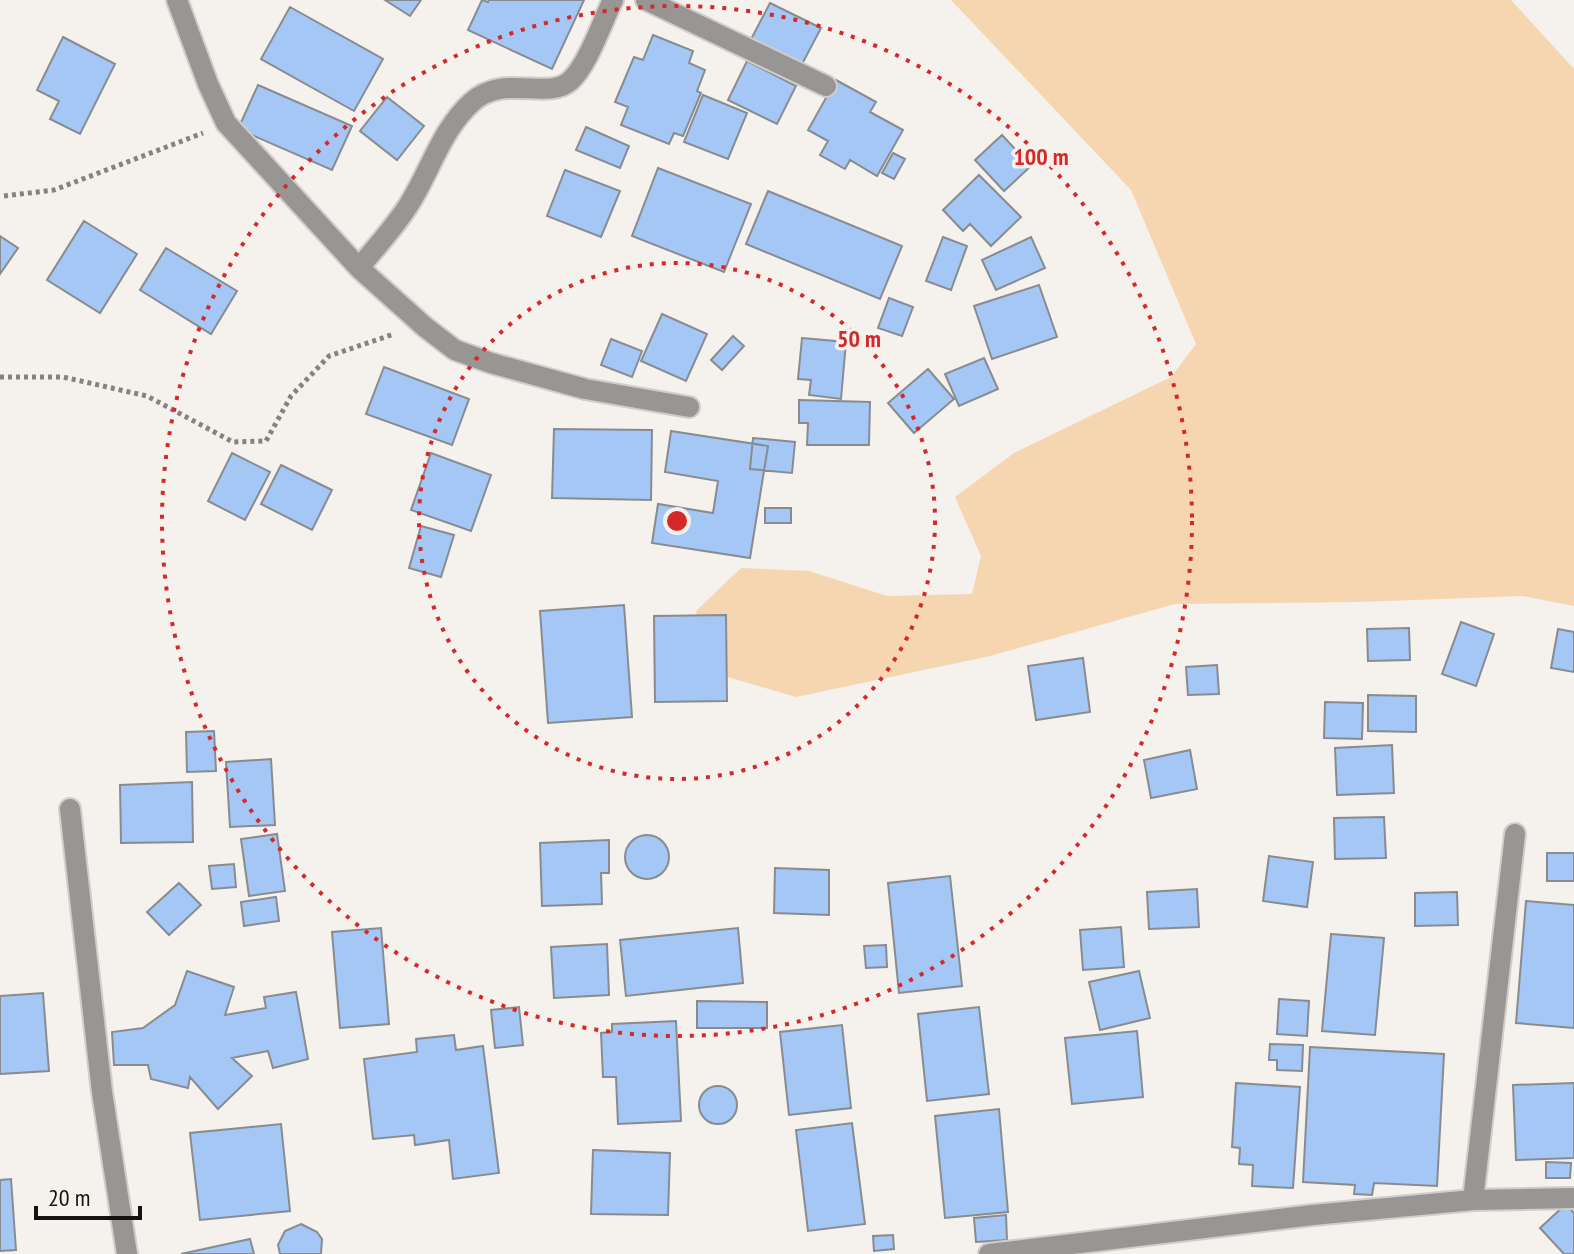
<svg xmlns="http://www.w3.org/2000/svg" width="1574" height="1254" viewBox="0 0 1574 1254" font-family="'PT Sans Narrow',sans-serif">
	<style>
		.green { fill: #f6d5b1 }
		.building { fill: #a4c7f5; stroke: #888c90; stroke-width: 2 }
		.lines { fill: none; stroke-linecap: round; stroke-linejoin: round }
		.minor-casing { stroke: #d1cdca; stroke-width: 24 }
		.path { stroke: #858380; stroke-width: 5; stroke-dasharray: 4 4; stroke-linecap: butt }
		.minor { stroke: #989694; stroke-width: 20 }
		.ring { fill: none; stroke: #d62828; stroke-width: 4; stroke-dasharray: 4 8 }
		.centre { fill: #d62828; stroke: #f5f1ed; stroke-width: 4 }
		.ring-label { font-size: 24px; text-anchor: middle; font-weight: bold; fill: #d62828; stroke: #f5f1ed; stroke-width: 7; stroke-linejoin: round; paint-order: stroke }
	</style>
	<rect width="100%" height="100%" fill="#f5f1ed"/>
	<path class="green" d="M 951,0 L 1511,0 L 1574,69 L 1574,606 L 1523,596 L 1359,602 L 1175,604 L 990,656 L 796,697 L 707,671 L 696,611 L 741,568 L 809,571 L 887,596 L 972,594 L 981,556 L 955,497 L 1014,453 L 1171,377 L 1196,344 L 1131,190 Z"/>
	<path class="building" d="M 385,0 L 421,0 L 410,16 Z
		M 482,0 L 488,2 L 489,0 L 584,0 L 552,69 L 468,30 Z
		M 770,3 L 821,28 L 799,70 L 748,45 Z
		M 290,7 L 383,59 L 354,111 L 261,59 Z
		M 653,35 L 693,51 L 689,63 L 705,70 L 697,91 L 701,93 L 683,136 L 674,133 L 669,144 L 621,125 L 628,107 L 615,102 L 634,57 L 643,60 Z
		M 63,37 L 115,64 L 80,134 L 50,119 L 59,101 L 37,90 Z
		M 747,61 L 796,86 L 777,124 L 728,100 Z
		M 836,80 L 876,102 L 870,112 L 903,130 L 877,176 L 850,160 L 845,169 L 820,155 L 828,141 L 808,130 Z
		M 258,85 L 352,126 L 332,170 L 238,129 Z
		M 703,95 L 747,113 L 728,159 L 684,142 Z
		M 387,97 L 424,126 L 397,160 L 360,131 Z
		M 586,127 L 629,146 L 620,168 L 576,150 Z
		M 1002,135 L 1031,166 L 1004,191 L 975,160 Z
		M 893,153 L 905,159 L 894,179 L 882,173 Z
		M 658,168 L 751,204 L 724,272 L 632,236 Z
		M 565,170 L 620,191 L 601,237 L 547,216 Z
		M 979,175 L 1021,217 L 991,246 L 970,224 L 963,231 L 943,210 Z
		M 768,191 L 902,246 L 880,299 L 746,244 Z
		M 84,221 L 137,254 L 100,313 L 47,280 Z
		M 0,236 L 18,248 L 0,274 Z
		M 943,237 L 967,246 L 951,290 L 926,281 Z
		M 1031,237 L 1045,268 L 996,290 L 982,260 Z
		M 166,248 L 237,291 L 211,334 L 140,290 Z
		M 1039,285 L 1057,337 L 992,359 L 974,306 Z
		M 889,298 L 913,307 L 902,336 L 878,328 Z
		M 662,314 L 707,334 L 686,381 L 641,361 Z
		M 733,336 L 744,346 L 722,370 L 711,360 Z
		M 802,338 L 846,342 L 841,399 L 809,395 L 811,380 L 798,379 Z
		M 611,339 L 642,351 L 632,377 L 601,365 Z
		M 984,358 L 998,389 L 959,406 L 945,374 Z
		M 384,367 L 469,399 L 452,445 L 366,414 Z
		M 928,369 L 954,399 L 914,433 L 888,403 Z
		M 799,400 L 870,402 L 869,445 L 807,445 L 808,423 L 799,423 Z
		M 554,429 L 652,430 L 651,500 L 552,498 Z
		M 671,431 L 768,446 L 750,558 L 652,543 L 658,504 L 713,513 L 718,481 L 665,472 Z
		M 753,438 L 795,442 L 792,473 L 750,469 Z
		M 232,453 L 270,472 L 245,520 L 208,501 Z
		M 431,453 L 491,475 L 471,531 L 411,510 Z
		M 281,465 L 332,490 L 312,530 L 261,504 Z
		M 765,508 L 791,508 L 791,523 L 765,523 Z
		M 421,526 L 454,535 L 441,577 L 409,568 Z
		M 624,605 L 632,717 L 548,723 L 540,611 Z
		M 726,615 L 727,701 L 655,702 L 654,616 Z
		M 1461,622 L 1494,634 L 1476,686 L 1442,674 Z
		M 1409,628 L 1410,660 L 1368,661 L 1367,629 Z
		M 1558,629 L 1574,632 L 1574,672 L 1551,668 Z
		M 1083,658 L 1090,712 L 1036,720 L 1028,666 Z
		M 1217,665 L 1219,694 L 1188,695 L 1186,667 Z
		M 1368,695 L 1416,696 L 1416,732 L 1368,731 Z
		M 1325,702 L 1363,703 L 1362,739 L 1324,738 Z
		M 214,731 L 216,771 L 187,772 L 186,732 Z
		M 1392,745 L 1394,793 L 1337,795 L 1335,748 Z
		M 1190,750 L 1197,789 L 1151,798 L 1144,760 Z
		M 271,759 L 275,825 L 230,827 L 226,762 Z
		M 192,782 L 193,842 L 121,843 L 120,785 Z
		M 1384,817 L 1386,858 L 1335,859 L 1334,818 Z
		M 277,834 L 285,891 L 249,896 L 241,839 Z
		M625 857a22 22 0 1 1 44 0a22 22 0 1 1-44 0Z
		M 609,840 L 609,873 L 601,873 L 602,904 L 542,906 L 540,843 Z
		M 1547,853 L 1574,853 L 1574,881 L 1547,881 Z
		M 1269,856 L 1313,862 L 1307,907 L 1263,901 Z
		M 234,864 L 236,887 L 212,889 L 209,866 Z
		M 775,868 L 829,870 L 829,915 L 774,913 Z
		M 950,876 L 962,986 L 899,993 L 888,883 Z
		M 179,883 L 201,905 L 169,935 L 147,912 Z
		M 1197,889 L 1199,927 L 1149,929 L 1147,892 Z
		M 1457,892 L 1458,925 L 1415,926 L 1415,893 Z
		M 276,897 L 279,921 L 244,926 L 241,902 Z
		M 1526,901 L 1574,905 L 1574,1028 L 1516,1023 Z
		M 1121,927 L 1124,967 L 1083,970 L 1080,930 Z
		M 381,928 L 389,1024 L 340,1028 L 332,932 Z
		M 738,928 L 743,983 L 626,996 L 620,940 Z
		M 1331,934 L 1384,938 L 1375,1035 L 1322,1031 Z
		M 607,944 L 609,995 L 554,998 L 551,947 Z
		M 886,945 L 887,967 L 866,968 L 864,946 Z
		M 187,971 L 234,987 L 225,1015 L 266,1008 L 264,997 L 296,992 L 308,1059 L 273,1068 L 268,1051 L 232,1058 L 252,1076 L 218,1109 L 190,1077 L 188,1088 L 151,1079 L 148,1065 L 114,1065 L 112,1032 L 143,1028 L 175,1005 Z
		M 1139,971 L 1150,1018 L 1100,1030 L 1089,982 Z
		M 43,993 L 49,1071 L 0,1074 L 0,996 Z
		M 1279,999 L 1309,1001 L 1307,1036 L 1277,1034 Z
		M 697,1001 L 767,1002 L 767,1028 L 697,1028 Z
		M 519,1007 L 523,1045 L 495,1048 L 491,1010 Z
		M 979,1007 L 989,1094 L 927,1101 L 918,1014 Z
		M 676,1021 L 681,1121 L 618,1124 L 616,1077 L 603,1077 L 601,1033 L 612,1032 L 612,1024 Z
		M 842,1025 L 851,1108 L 789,1115 L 780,1032 Z
		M 1137,1031 L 1143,1097 L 1072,1104 L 1065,1038 Z
		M 454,1035 L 456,1050 L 483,1046 L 499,1173 L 453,1179 L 449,1140 L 415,1145 L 414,1135 L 373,1139 L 364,1059 L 417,1052 L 416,1039 Z
		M 1270,1044 L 1303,1045 L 1302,1071 L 1277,1070 L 1277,1060 L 1269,1060 Z
		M 1310,1047 L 1444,1054 L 1437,1186 L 1374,1183 L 1372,1195 L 1354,1194 L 1355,1185 L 1303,1182 Z
		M 1236,1083 L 1300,1087 L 1293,1188 L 1252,1186 L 1253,1165 L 1239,1164 L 1240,1148 L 1232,1147 Z
		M 1574,1083 L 1574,1158 L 1516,1160 L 1513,1085 Z
		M699 1105a19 19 0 1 1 38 0a19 19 0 1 1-38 0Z
		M 999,1109 L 1008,1212 L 945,1218 L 935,1116 Z
		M 852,1123 L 865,1224 L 808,1231 L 796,1130 Z
		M 281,1124 L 290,1211 L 200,1220 L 190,1133 Z
		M 593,1150 L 670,1153 L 668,1215 L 591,1214 Z
		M 1546,1162 L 1571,1163 L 1570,1178 L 1546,1178 Z
		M 11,1179 L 16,1250 L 0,1251 L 0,1180 Z
		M 1566,1204 L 1574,1213 L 1574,1254 L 1564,1254 L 1540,1228 Z
		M 1006,1215 L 1007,1240 L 976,1242 L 974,1218 Z
		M 301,1224 L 317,1232 L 322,1239 L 321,1254 L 280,1254 L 278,1245 L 285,1231 Z
		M 893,1235 L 894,1249 L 874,1251 L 873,1236 Z
		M 250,1239 L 254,1254 L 181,1254 Z"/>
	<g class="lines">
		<g class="minor-casing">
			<path id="minor" d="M 177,0 L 208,84 L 226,123 L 359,268 L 425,327 L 455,350 L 491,363 L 585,389 L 689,407
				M 646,0 L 826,86
				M 359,268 C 375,248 394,228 408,206 C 430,172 441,130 472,102 C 504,73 547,101 570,81 C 588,65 602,22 613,0
				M 70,809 L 102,1092 L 127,1254
				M 1473,1200 L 1515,834
				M 989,1254 L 1313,1215 L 1473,1200 L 1574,1198"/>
		</g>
		<path class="path" d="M 4,196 L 54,190 L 203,133
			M 0,377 L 63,377 L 147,396 L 233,442 L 266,441 L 291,396 L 329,356 L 394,334"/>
		<use href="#minor" class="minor"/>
	</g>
	<g class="ring">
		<circle cx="677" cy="521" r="258"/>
		<circle cx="677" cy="521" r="515"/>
	</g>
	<circle cx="677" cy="521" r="12" class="centre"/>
	<g class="ring-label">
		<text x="1041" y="165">100 m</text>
		<text x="859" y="347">50 m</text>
	</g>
	<path d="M36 1206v12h104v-12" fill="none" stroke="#141311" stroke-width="4"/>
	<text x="48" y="1206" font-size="24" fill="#141311" stroke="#f5f1ed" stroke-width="6" paint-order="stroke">20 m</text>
</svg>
